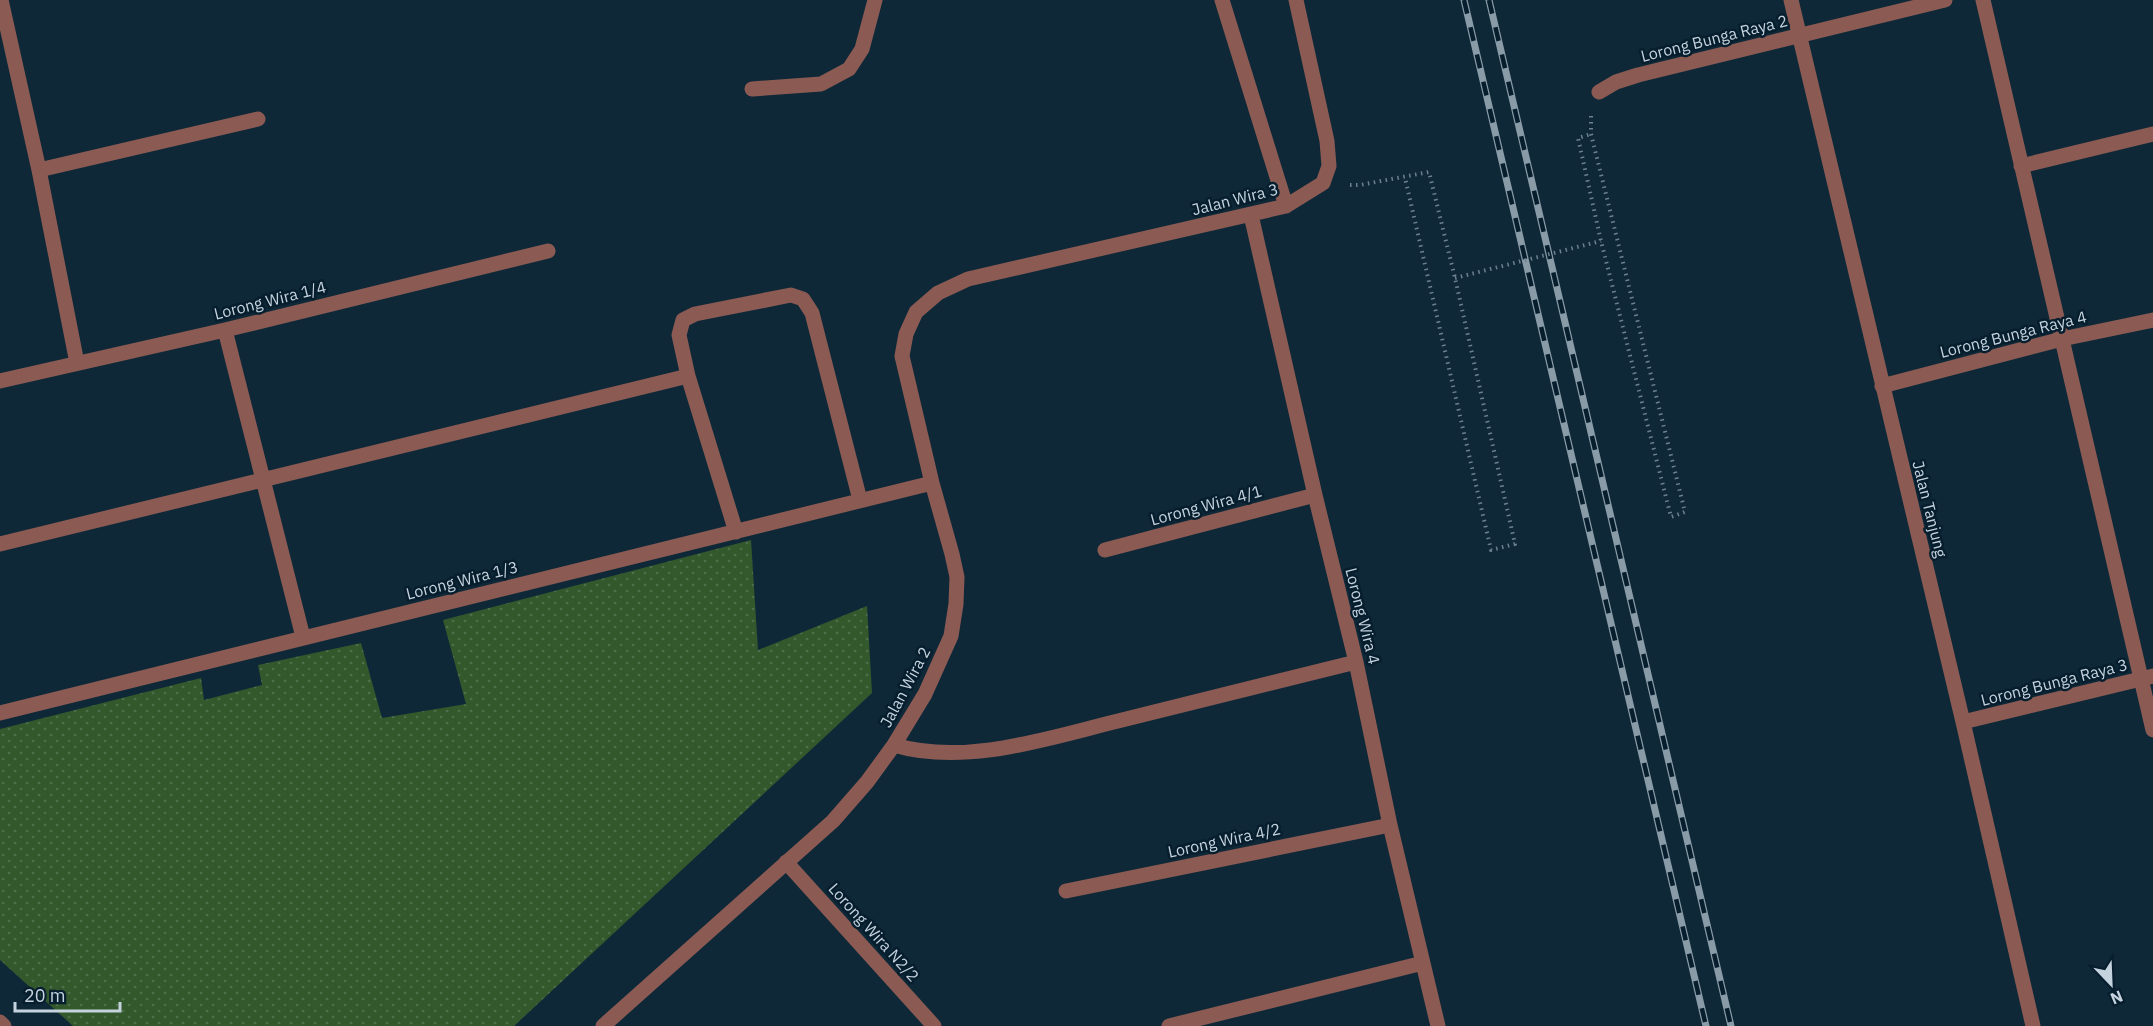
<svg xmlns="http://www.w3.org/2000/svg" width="2153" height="1026" viewBox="0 0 2153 1026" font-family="'IBM Plex Sans',sans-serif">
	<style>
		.park { fill: url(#park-dots) }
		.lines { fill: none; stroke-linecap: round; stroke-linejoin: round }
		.path { stroke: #6c808d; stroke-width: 4; stroke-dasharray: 1.5 4.5; stroke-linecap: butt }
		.minor { stroke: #8b5b53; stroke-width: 15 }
		.rail-casing { stroke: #899ba7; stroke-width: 7 }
		.rail { stroke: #061e2e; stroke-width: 4.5; stroke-dasharray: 14; stroke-linecap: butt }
		.path-bridge { stroke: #6c808d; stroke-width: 4; stroke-dasharray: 1.5 4.5; stroke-linecap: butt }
		.labels { text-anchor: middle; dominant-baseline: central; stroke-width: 5; stroke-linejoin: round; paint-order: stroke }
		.street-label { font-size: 16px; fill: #c5d3de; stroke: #061e2e }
	</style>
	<defs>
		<pattern id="park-dots" width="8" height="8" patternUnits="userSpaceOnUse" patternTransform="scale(1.5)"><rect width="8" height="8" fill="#32582b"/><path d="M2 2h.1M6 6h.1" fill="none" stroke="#4e6f49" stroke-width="1.8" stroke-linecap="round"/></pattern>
	</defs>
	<rect width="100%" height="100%" fill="#0f2838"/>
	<path class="park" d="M 751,540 L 758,650 L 867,606 L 872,693 L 514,1026 L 73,1026 L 0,960 L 0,729 L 201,678 L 204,700 L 262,685 L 258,665 L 361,643 L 382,718 L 466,704 L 443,620 Z"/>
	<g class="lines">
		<path class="path" d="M 1591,116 L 1591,134 L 1685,512 L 1671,517 L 1601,241 L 1578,138 L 1591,134
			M 1350,185 L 1360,185 L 1429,172 L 1455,278 L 1515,544 L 1491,550 L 1405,178"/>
		<path class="minor" d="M 1,0 L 39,170 L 77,363
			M 1222,0 L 1286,206
			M 1791,0 L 1963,722 L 2033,1026
			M 1983,0 L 2153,730
			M 752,89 L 821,84 L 849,69 L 862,49 L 875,0
			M 1599,92 L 1616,82 L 1638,75 L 1945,0
			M 2021,166 L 2153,134
			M 39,170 L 258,119
			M 1251,215 L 1315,495 L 1356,662 L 1390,825 L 1438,1026
			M 225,330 L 303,637
			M 0,381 L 225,330 L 548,251
			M 1882,386 L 2062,339 L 2153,320
			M 736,532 L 688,376 L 679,335 L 683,320 L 695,314 L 791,295 L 803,299 L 812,313 L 860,500
			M 0,544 L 688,376
			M 1105,550 L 1315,495
			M 0,713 L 932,483
			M 1963,722 L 2153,676
			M 894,745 C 968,767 1054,736 1126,719 C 1203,700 1280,681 1356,662
			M 786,862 L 934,1026
			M 1066,891 L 1390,825
			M 0,1022 L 4,1026
			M 603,1026 L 833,821 L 867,782 L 894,745 L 925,694 L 951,636 L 956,604 L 957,577 L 952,554 L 932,483 L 902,356 L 906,334 L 916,312 L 938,293 L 968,279 L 1286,206 L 1323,183 L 1329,166 L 1327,141 L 1296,0
			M 1169,1026 L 1423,963"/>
		<g class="rail-casing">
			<path id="rail" d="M 1464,0 L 1706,1026
				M 1489,0 L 1731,1026"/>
		</g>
		<use href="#rail" class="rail"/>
		<path class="path-bridge" d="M 1455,278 L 1601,241"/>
	</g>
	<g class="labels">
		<g class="street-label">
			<text transform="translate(1714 38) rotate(-14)">Lorong Bunga Raya 2</text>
			<text transform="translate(1235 199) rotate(-14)">Jalan Wira 3</text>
			<text transform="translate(270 300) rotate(-14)">Lorong Wira 1/4</text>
			<text transform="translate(2013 334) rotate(-14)">Lorong Bunga Raya 4</text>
			<text transform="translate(1206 505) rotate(-15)">Lorong Wira 4/1</text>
			<text transform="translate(1930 509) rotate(76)">Jalan Tanjung</text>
			<text transform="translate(462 580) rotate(-14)">Lorong Wira 1/3</text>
			<text transform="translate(1363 616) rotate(76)">Lorong Wira 4</text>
			<text transform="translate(2054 682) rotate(-14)">Lorong Bunga Raya 3</text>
			<text transform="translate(905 687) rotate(-62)">Jalan Wira 2</text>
			<text transform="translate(1224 840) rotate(-12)">Lorong Wira 4/2</text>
			<text transform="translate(874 932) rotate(48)">Lorong Wira N2/2</text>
		</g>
	</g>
	<g transform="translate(2111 984) rotate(157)" stroke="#061e2e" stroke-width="4.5" paint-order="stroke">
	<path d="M0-4.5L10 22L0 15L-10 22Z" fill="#c5d3de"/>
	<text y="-9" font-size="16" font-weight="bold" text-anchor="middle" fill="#c5d3de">N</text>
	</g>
	<path d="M15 1002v9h105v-9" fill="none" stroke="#c5d3de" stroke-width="3"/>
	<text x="24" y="1002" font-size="18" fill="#c5d3de" stroke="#061e2e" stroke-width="4.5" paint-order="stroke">20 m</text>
</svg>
